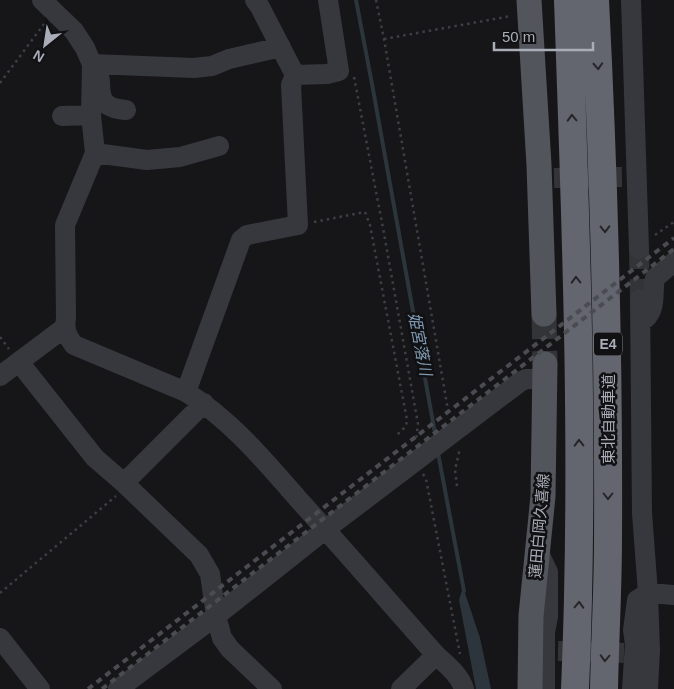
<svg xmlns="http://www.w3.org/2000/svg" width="674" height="689" viewBox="0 0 674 689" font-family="Arial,'Noto Sans JP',sans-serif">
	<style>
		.water { fill: #2c353c }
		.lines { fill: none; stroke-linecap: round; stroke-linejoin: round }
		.stream { stroke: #2c353c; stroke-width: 4 }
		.minor-tunnel { stroke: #333438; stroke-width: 20; stroke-dasharray: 20 10; stroke-linecap: butt }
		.major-tunnel { stroke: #333438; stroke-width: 25; stroke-dasharray: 25 12; stroke-linecap: butt }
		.path { stroke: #3d3f44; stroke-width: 2.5; stroke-dasharray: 2.5 4; stroke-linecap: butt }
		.minor { stroke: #37383d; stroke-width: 20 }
		.major { stroke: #53555c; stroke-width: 25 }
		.highway { stroke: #63666e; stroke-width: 28 }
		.rail { stroke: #4a4c52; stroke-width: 4; stroke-dasharray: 6 5; stroke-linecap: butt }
		.oneway { stroke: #26262a }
		.labels { text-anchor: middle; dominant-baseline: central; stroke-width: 5; stroke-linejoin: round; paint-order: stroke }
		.shield { fill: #111113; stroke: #7b7e86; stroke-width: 1 }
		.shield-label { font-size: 14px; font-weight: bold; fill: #a8adb8 }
		.street-label { font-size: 15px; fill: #a8adb8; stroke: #111113 }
		.water-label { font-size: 16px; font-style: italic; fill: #7f9bb3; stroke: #111113 }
	</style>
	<rect width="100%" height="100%" fill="#161618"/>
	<path class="water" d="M 463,587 L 480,638 L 491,689 L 476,689 L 459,600 Z"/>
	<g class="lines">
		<path class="stream" d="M 356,0 L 372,84 L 436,439
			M 438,453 L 464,591"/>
		<path class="minor-tunnel" d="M 554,178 L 622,177
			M 639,249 L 640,299
			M 558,651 L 624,653"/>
		<path class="major-tunnel" d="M 544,314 L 545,364"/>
		<path class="path" d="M 376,0 L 384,39 L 449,416
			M 384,39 L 511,16
			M 354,77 L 383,228 L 418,424 L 416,440
			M 0,83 L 44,24
			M 314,222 L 365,212 L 370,225 L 407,420 L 406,426 L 397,435
			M 655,235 L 674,222
			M 0,337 L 9,349
			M 423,474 L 426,479 L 460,654
			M 457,486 L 455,470 L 460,448
			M 0,593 L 116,496"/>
		<path class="minor" d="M 42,0 L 74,31 L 85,48 L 92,64 L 91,115 L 95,153 L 65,225 L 66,318 C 64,329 67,336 74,345 L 186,392 C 231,420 265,461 299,500 C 345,551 390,603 436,655 C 446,664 460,675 464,689
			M 631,0 L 639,249
			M 92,64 L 194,68 L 212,66 L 229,59 L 281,47
			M 295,75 L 327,74 L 339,71 L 328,0
			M 100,80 C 100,102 104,108 126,110
			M 62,116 L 91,115
			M 95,153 L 147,160 L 180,157 L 219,146
			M 640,299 L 642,513 L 648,593 L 650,650 L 648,689
			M 645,319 C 657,308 652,292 655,278 L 674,262
			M 19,362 L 95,458 L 124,483 L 199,555 L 210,574 L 216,616 L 222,638 L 230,649 L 272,689
			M 0,376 L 64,328
			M 186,392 L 241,240 L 247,235 L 298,225 L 291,85 L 295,75 L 260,7 L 255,0
			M 124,483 L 204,403
			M 538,551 L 548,572 L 548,617 L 545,632 L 545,689
			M 0,638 L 40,689
			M 118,689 L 216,616 L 326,529 L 520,382 L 526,379 L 545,379
			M 401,689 L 436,655
			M 632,689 L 635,644 L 633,630 L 637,600 L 648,593 L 674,595"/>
		<path class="major" d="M 529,0 L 539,165 L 544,314
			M 530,689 L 531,616 L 543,496 L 545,364"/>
		<path class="highway" d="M 568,0 C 576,229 585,460 575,689
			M 595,0 C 604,179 609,358 608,538 C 608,588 605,639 604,689"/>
		<path class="rail" d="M 88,689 L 674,238
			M 102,689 L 674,249"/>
	</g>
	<defs><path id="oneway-chevron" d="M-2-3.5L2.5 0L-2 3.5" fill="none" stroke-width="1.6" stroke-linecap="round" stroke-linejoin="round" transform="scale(1.25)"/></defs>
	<g class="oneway">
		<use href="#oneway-chevron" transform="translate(598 66) rotate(87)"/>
		<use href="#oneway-chevron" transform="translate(572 118) rotate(-92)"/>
		<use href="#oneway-chevron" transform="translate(605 229) rotate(89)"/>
		<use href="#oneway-chevron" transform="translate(576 280) rotate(-91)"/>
		<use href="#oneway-chevron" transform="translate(579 443) rotate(-91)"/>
		<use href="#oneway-chevron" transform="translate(608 496) rotate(90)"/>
		<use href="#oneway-chevron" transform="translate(579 605) rotate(-88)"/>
		<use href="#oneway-chevron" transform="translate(605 658) rotate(92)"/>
	</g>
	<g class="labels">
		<rect class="shield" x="594" y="332.5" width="28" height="23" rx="4"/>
		<g class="shield-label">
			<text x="608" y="344">E4</text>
		</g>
		<g class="street-label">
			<text transform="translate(608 419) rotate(-90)">東北自動車道</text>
			<text transform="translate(539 526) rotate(-85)">蓮田白岡久喜線</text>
		</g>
		<g class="water-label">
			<text transform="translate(420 344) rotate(79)">姫宮落川</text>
		</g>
	</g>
	<g transform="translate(45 45) rotate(210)" stroke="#111113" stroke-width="4" paint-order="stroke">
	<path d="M0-4L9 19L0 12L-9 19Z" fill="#a8adb8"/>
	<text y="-8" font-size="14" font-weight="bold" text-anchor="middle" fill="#a8adb8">N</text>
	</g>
	<path d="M494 42v8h99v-8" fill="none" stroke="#a8adb8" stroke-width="2.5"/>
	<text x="502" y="42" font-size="15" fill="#a8adb8" stroke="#111113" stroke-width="4" paint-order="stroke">50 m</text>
</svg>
